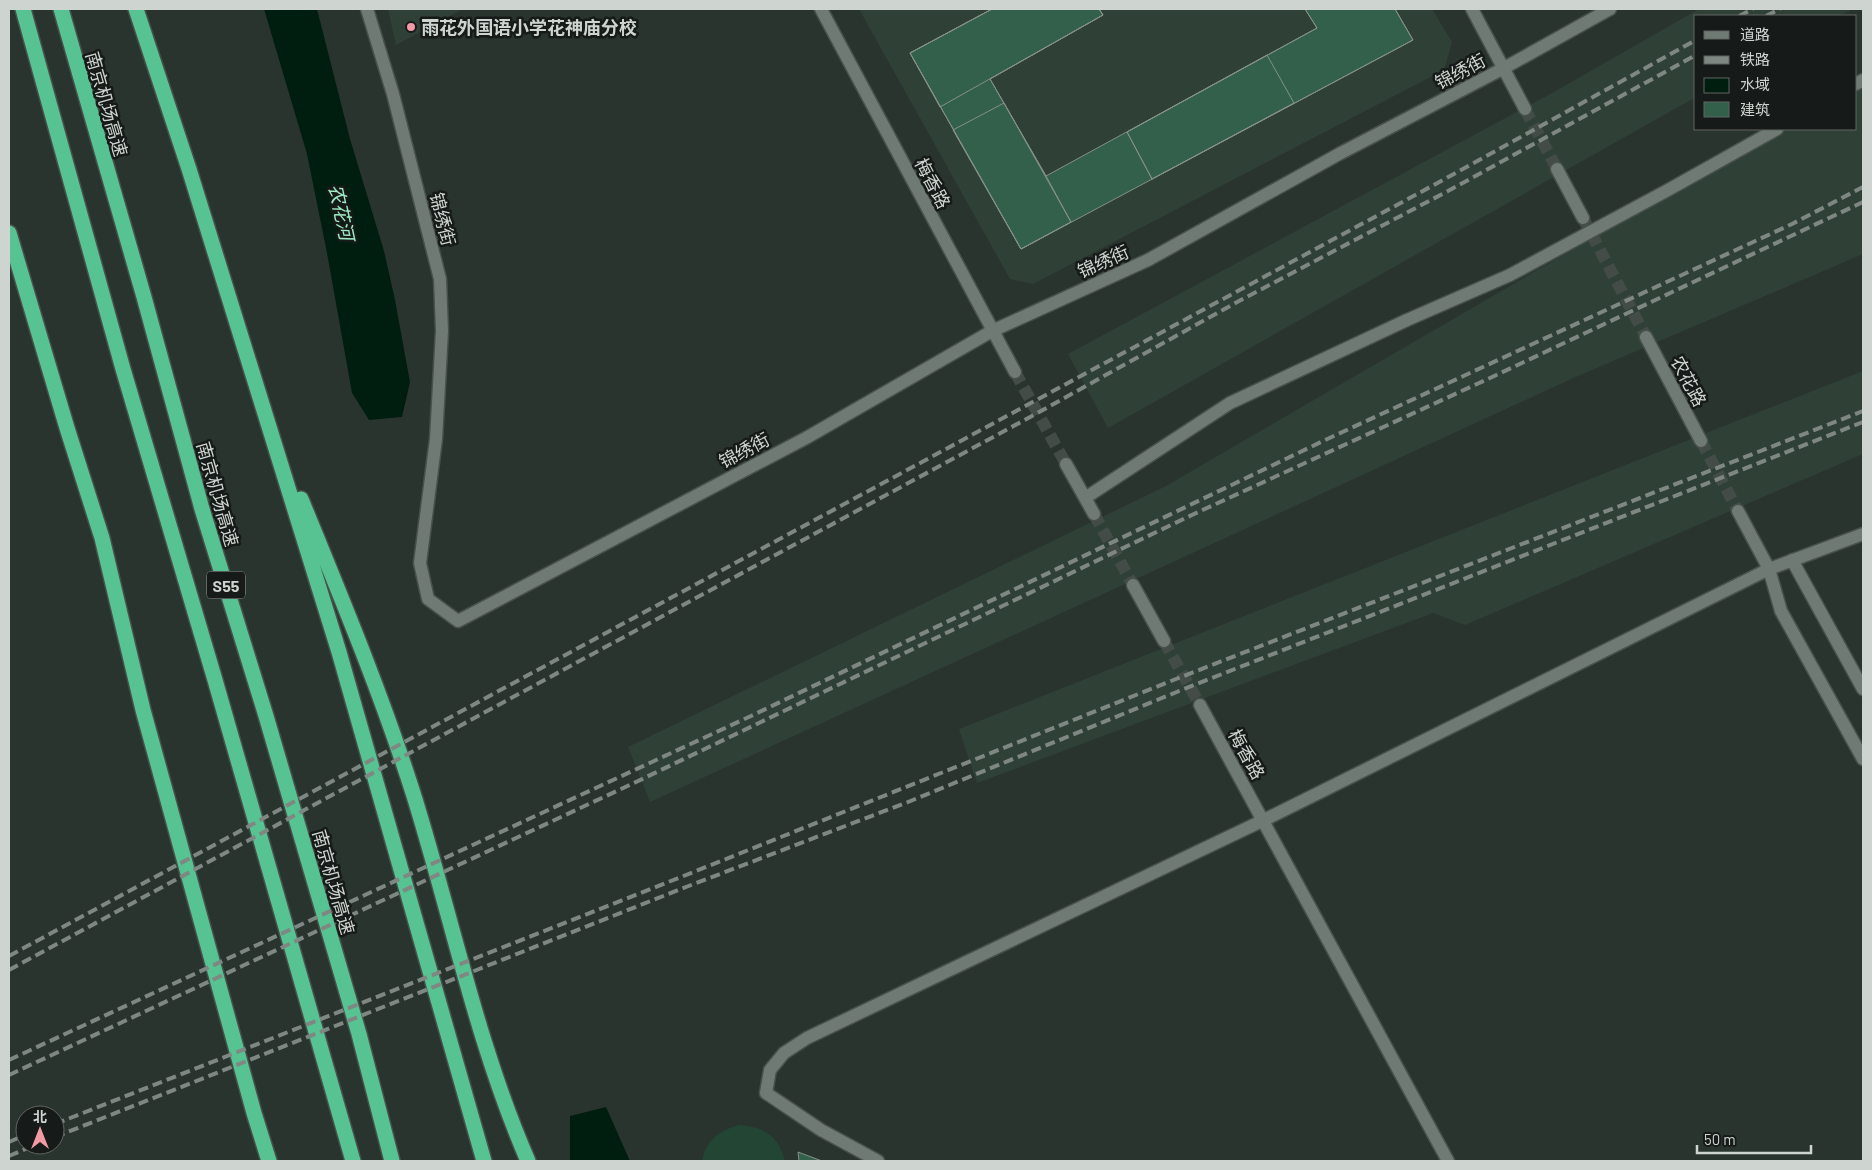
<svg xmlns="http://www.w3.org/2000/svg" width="1872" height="1170" viewBox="0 0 1872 1170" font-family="Barlow,'Noto Sans SC',sans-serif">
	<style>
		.built { fill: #2f4037 }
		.green { fill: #234534 }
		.water { fill: #001e0f }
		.building { fill: #33604a; stroke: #859089 }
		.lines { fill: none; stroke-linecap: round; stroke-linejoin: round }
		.minor-tunnel { stroke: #434c47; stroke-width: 12; stroke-dasharray: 12 6; stroke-linecap: butt }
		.minor-casing { stroke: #47504b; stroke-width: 15 }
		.highway-casing { stroke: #47504b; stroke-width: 18 }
		.minor { stroke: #6f7a74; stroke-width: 12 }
		.highway { stroke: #57c392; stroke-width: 15 }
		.rail { stroke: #7f8783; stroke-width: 4; stroke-dasharray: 10 5; stroke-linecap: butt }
		.poi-dot { fill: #f49aa6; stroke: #161a18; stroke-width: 2 }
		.labels { text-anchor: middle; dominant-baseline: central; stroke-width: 5; stroke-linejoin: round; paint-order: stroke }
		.shield { fill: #161a18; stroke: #979d9a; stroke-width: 1 }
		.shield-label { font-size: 16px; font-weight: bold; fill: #ced5d1 }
		.poi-label { font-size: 18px; font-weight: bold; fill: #ced5d1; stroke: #161a18; text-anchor: start }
		.street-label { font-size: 18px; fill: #ced5d1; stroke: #161a18 }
		.water-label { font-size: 19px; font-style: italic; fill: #9feac3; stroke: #161a18 }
	</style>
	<rect width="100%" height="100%" fill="#2a342f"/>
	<path class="built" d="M 388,9 L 463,9 L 396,45 Z
		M 859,9 L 1432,9 L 1452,42 L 1444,70 L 1033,284 L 1010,279 Z
		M 1699,9 L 1853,9 L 1839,16 L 1696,16 L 1696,97 L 1108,428 L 1068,354 L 1554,92 Z
		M 1863,80 L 1863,254 L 1578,376 L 650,802 L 628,747 L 1166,486 L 1780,129 L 1856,129 L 1856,85 Z
		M 1863,371 L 1863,454 L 1465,625 L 1433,613 L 977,783 L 959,729 Z"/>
	<path class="green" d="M 739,1125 C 764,1127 779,1136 785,1161 L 702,1161 C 705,1141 720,1130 739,1125 Z"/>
	<path class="water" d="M 264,9 L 317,9 L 350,139 L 384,251 L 395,300 L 410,382 L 402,417 L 369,420 L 352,393 L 327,253 L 307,154 Z
		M 606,1107 L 630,1161 L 570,1161 L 570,1116 Z"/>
	<path class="building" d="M 992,9 L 1099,9 L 1103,15 L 990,79 L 1046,176 L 1317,28 L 1305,9 L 1395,9 L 1413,40 L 1021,249 L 910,53 Z
		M 992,9 L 1099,9 L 1103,15 L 990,79 L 1046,176 L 1071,222 L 1021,249 L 910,53 Z
		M 992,9 L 1099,9 L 1103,15 L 940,107 L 910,53 Z
		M 1305,9 L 1395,9 L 1413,40 L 1152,179 L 1127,132 L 1317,28 Z
		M 1267,55 L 1294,103 L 1152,179 L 1127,132 Z
		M 1004,103 L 1071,222 L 1021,249 L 953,130 Z
		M 798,1152 L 822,1161 L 799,1161 Z"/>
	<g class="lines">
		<path class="minor-tunnel" d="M 1525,109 L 1557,169
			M 1583,218 L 1646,337
			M 1015,372 L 1066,464
			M 1701,441 L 1738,511
			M 1094,514 L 1133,585
			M 1164,641 L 1200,705"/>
		<g class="minor-casing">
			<path id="minor" d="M 367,9 L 393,94 L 440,279 L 442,331 L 436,439 L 420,563 L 428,599 L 458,621 L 806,438 L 992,331 L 1148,260 L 1339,154 L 1504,68 L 1610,9
				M 821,9 L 1015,372
				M 1472,9 L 1525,109
				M 1856,84 L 1863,80
				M 1557,169 L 1583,218
				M 1646,337 L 1701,441
				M 1066,464 L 1094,514
				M 1085,498 L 1230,403 L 1407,320 L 1510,275 L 1668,190 L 1777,129
				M 1738,511 L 1769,569 L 1781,611 L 1863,759
				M 1792,560 L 1863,689
				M 1133,585 L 1164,641
				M 1200,705 L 1448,1161
				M 878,1161 L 821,1130 L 766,1093 L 770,1070 L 784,1053 L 807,1038 L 1264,820 L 1769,569 L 1863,534"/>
		</g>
		<g class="highway-casing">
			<path id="highway" d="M 23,9 L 123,369 L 215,680 L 353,1161
				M 61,9 L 144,297 L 202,509 L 266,716 L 359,1034 L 392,1161
				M 136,9 L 189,169 L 339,652 L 484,1161
				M 9,233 L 67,428 L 102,538 L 143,710 L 254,1113 L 269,1161
				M 301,499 C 341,597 382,695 414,796 C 452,918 477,1044 528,1161"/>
		</g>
		<use href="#minor" class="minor"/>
		<use href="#highway" class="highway"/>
		<path class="rail" d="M 1739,16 L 1753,9
			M 1766,16 L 1780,9
			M 9,956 L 1443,180 L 1696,40
			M 9,970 L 1032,416 L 1239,301 L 1448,191 L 1696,55
			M 9,1060 L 751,716 L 1323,441 L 1792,224 L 1863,187
			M 9,1075 L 636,782 L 1194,514 L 1490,378 L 1863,202
			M 55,1124 L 681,877 L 1176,679 L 1863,411
			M 55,1137 L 686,887 L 908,802 L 1184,689 L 1863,422
			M 9,1142 L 25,1135
			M 9,1156 L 35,1145"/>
	</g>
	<circle class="poi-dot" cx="411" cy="27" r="5"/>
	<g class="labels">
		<rect class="shield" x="207" y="571.5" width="38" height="27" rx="4"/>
		<g class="shield-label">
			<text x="226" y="585">S55</text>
		</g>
		<g class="poi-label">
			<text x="421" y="27">雨花外国语小学花神庙分校</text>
		</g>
		<g class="street-label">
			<text transform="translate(1460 71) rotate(-28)">锦绣街</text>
			<text transform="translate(107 104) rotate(74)">南京机场高速</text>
			<text transform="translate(933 183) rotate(62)">梅香路</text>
			<text transform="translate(443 219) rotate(76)">锦绣街</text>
			<text transform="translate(1103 261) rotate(-24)">锦绣街</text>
			<text transform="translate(1689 381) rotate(62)">农花路</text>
			<text transform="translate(744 450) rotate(-28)">锦绣街</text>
			<text transform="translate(218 494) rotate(74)">南京机场高速</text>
			<text transform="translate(1247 754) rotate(61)">梅香路</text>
			<text transform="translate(334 882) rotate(74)">南京机场高速</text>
		</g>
		<g class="water-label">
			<text transform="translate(342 212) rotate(78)">农花河</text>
		</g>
	</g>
	<rect width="1872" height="1170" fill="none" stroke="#ced5d1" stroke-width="20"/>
	<rect x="1694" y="15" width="162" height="115" fill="#161a18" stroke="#606562"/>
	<rect x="1704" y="31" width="25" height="8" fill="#6f7a74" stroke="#606562"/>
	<text x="1740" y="40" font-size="15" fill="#ced5d1">道路</text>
	<rect x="1704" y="56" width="25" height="8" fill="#7f8783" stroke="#606562"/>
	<text x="1740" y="65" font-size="15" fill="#ced5d1">铁路</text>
	<rect x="1704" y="78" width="25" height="15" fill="#001e0f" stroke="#606562"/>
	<text x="1740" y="90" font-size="15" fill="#ced5d1">水域</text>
	<rect x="1704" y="102" width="25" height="15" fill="#33604a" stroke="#606562"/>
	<text x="1740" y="115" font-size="15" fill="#ced5d1">建筑</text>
	<g transform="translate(40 1130)"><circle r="24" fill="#161a18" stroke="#606562"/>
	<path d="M0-4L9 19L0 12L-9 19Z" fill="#f49aa6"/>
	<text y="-8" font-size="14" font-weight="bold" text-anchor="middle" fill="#ced5d1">北</text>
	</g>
	<path d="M1697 1145v8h114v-8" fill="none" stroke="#ced5d1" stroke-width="2.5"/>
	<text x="1704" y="1145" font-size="15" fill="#ced5d1" stroke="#161a18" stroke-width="4" paint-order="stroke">50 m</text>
</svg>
